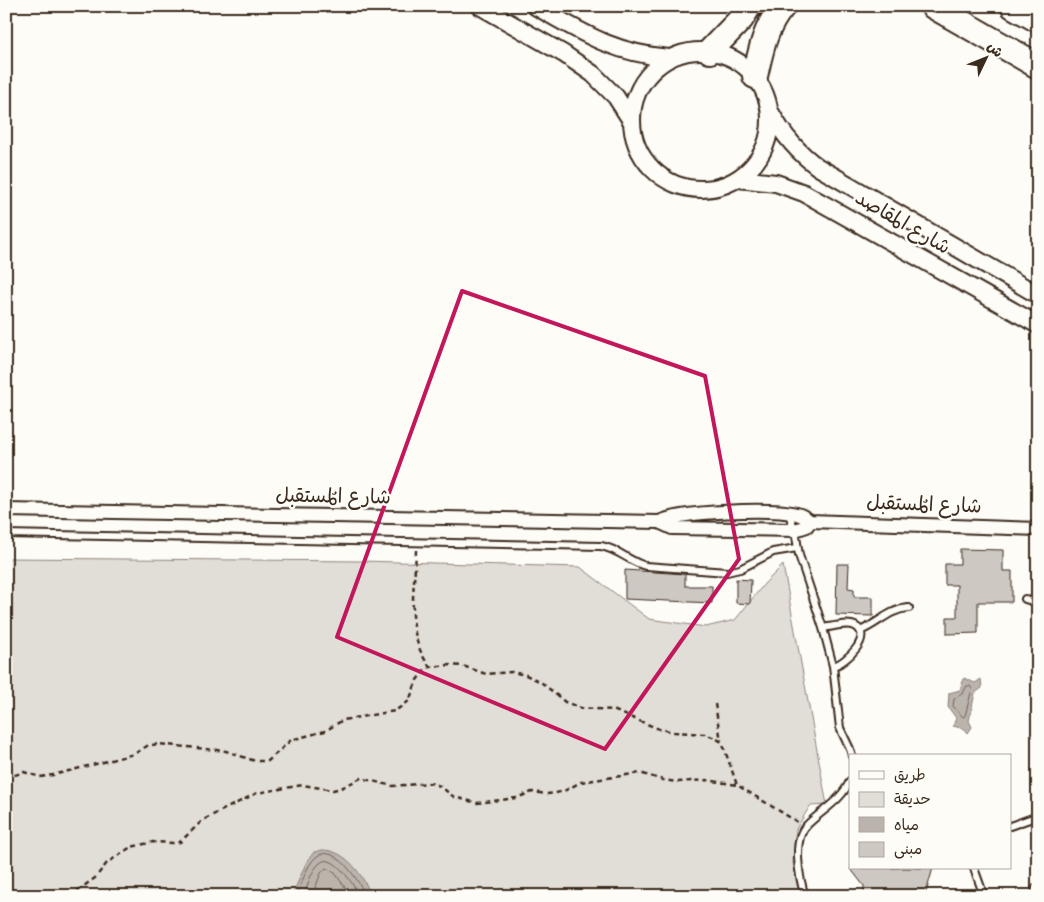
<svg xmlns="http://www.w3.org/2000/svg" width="1044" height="902" viewBox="0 0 1044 902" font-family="'Indie Flower','Playpen Sans Arabic',sans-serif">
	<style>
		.green { fill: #e1ded7; stroke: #8e847a }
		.water { fill: #bbb4ad; stroke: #887d74 }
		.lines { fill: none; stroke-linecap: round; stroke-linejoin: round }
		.shore { stroke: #6e6157; stroke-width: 1 }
		.building { fill: #cdc8c2; stroke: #3b2a1e }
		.service-casing { stroke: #3b2a1e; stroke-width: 10 }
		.minor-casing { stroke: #3b2a1e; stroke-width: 16 }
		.tertiary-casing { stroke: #3b2a1e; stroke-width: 20 }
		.motorway-casing { stroke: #3b2a1e; stroke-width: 28 }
		.path { stroke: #3b2a1e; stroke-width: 2.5; stroke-dasharray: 5 4; stroke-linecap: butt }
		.service { stroke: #fdfcf7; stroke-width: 6 }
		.minor { stroke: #fdfcf7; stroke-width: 12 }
		.tertiary { stroke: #fdfcf7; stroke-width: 16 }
		.motorway { stroke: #fdfcf7; stroke-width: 24 }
		.marked { fill: none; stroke: #c2185b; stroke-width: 4; stroke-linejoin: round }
		.labels { text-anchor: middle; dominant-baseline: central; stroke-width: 5; stroke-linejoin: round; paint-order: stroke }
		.street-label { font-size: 20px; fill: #3b2a1e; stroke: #fdfcf7 }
	</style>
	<rect width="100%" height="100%" fill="#fdfcf7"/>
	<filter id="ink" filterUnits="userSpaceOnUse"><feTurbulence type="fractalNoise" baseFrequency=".02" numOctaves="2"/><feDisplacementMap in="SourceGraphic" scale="10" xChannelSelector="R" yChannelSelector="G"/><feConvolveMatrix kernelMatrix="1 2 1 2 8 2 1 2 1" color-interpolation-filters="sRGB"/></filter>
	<g filter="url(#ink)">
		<path class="green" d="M 6,558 L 361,561 L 580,567 L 649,619 L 706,627 L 735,620 L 765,583 L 783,565 L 827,805 L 810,806 L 796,829 L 794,845 L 793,863 L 800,896 L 6,896 Z"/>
		<path class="water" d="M 964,678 L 975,683 L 981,679 L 982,688 L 975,693 L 969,721 L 972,727 L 968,733 L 965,729 L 953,726 L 956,718 L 948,707 L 949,693 L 960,690 Z
			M 322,850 C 347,850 362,875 372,896 L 292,896 L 306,863 L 314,852 Z"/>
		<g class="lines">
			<path class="shore" d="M 967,686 L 970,686 L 972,689 L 965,716 L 963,717 L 953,706 L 954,699 L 963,693 Z
				M 297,896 C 302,883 306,866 316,857 C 335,841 360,883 366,896
				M 304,896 C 308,885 311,870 320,863 C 333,851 355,886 359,896
				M 312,896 L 321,873 L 326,868 L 335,873 L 351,896"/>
		</g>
		<path class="building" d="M 960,549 L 1003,550 L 1003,571 L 1012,571 L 1012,602 L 978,602 L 978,633 L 947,634 L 947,617 L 957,617 L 957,585 L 945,585 L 945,564 L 960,564 Z
			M 837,564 L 849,564 L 848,588 L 854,589 L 854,597 L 873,597 L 873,616 L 836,615 Z
			M 625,570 L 685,574 L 685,586 L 712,586 L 712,603 L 625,599 Z
			M 736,579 L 751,580 L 750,604 L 736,603 Z
			M 850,868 L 933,868 L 925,896 L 864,896 L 864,886 Z"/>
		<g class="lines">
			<g class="service-casing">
				<path id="service" d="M 788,512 L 795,530 L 799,555 L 823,628 L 833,666 L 840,728 L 850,749 L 852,756
					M 6,534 L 601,546 C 619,549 629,562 646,566 L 727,572 L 740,569 L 773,552 L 797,548
					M 1025,599 L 1038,603
					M 823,628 C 831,627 847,622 855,626 C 874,636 846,663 833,666
					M 860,631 C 878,624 889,609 909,608
					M 1010,826 L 1038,816
					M 974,868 L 984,896
					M 805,896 C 799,878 792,839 807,825 C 822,810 841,801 850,781
					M 1035,896 L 1036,888"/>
			</g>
			<g class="minor-casing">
				<path id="minor" d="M 6,510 L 659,522 C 681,511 771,508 797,514 C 802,515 806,518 810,521 L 1038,529
					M 659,522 L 672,528 L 795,530 L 807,526 L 810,521"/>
			</g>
			<g class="tertiary-casing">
				<path id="tertiary" d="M 480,6 L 564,54 L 593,74 L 616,97 L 632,122
					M 535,6 C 583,33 613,53 669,58
					M632 120a69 69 0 1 1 138 0a69 69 0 1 1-138 0Z
					M 771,113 C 783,135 797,152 818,167 L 1038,295
					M 738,179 L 776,183 L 804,193 L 1038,325"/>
			</g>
			<g class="motorway-casing">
				<path id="motorway" d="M 933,6 L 1038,66
					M 1013,6 L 1038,20
					M 710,51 L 741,19 L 749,6
					M 755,76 C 761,50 765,27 783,6"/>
			</g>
			<path class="path" d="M 416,550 C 415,588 404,634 430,667
				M 715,704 L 721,741
				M 6,778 L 24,772 L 40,777 L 53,775 L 134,754 L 147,746 L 158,744 L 226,751 L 255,761 L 268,761 L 291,740 L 325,731 L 343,720 L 395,711 L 409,701 L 417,680 L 425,669 L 430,667 L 448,665 L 463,666 L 486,674 L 512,672 L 526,675 L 541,682 L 565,702 L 581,708 L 613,710 L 659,729 L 674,732 L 705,734 L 715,738 L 722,742 L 737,785
				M 70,896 L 95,878 L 107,863 L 131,847 L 153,842 L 173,843 L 180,842 L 203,820 L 257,793 L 303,785 L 333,790 L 341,788 L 361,778 L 392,786 L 431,783 L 440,786 L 454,797 L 477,803 L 516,798 L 532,792 L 546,794 L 556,793 L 564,791 L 581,782 L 640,773 L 663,780 L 677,782 L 707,780 L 737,785 L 799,823"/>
			<use href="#service" class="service"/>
			<use href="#minor" class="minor"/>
			<use href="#tertiary" class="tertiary"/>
			<use href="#motorway" class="motorway"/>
		</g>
	</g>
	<path class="marked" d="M 462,291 L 705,376 L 739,559 L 605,749 L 337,637 Z"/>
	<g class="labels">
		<g class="street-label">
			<text transform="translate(902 224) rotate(30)">شارع المقاصد</text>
			<text transform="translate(333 498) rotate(1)">شارع المُستقبل</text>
			<text transform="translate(924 506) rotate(2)">شارع المُستقبل</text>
		</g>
	</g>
	<rect width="1044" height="902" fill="none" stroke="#fdfcf7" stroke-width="25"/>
	<rect x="12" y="12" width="1019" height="877" fill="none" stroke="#3b2a1e" stroke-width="2" filter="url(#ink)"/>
	<rect x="849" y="754" width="162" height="115" fill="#fdfcf7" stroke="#afa8a0"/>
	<rect x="859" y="771" width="25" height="8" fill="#fdfcf7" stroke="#afa8a0"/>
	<text x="894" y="780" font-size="15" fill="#3b2a1e">طريق</text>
	<rect x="859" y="792" width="25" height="15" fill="#e1ded7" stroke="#afa8a0"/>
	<text x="894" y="804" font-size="15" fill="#3b2a1e">حديقة</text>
	<rect x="859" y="817" width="25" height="15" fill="#bbb4ad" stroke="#afa8a0"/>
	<text x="894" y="830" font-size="15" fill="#3b2a1e">مياه</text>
	<rect x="859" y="842" width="25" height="15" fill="#cdc8c2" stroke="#afa8a0"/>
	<text x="894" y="854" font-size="15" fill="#3b2a1e">مبنى</text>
	<g transform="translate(986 58) rotate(47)" stroke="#fdfcf7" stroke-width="4" paint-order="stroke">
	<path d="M0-4L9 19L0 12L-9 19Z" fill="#3b2a1e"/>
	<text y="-8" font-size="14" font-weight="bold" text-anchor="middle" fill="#3b2a1e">ش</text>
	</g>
</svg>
